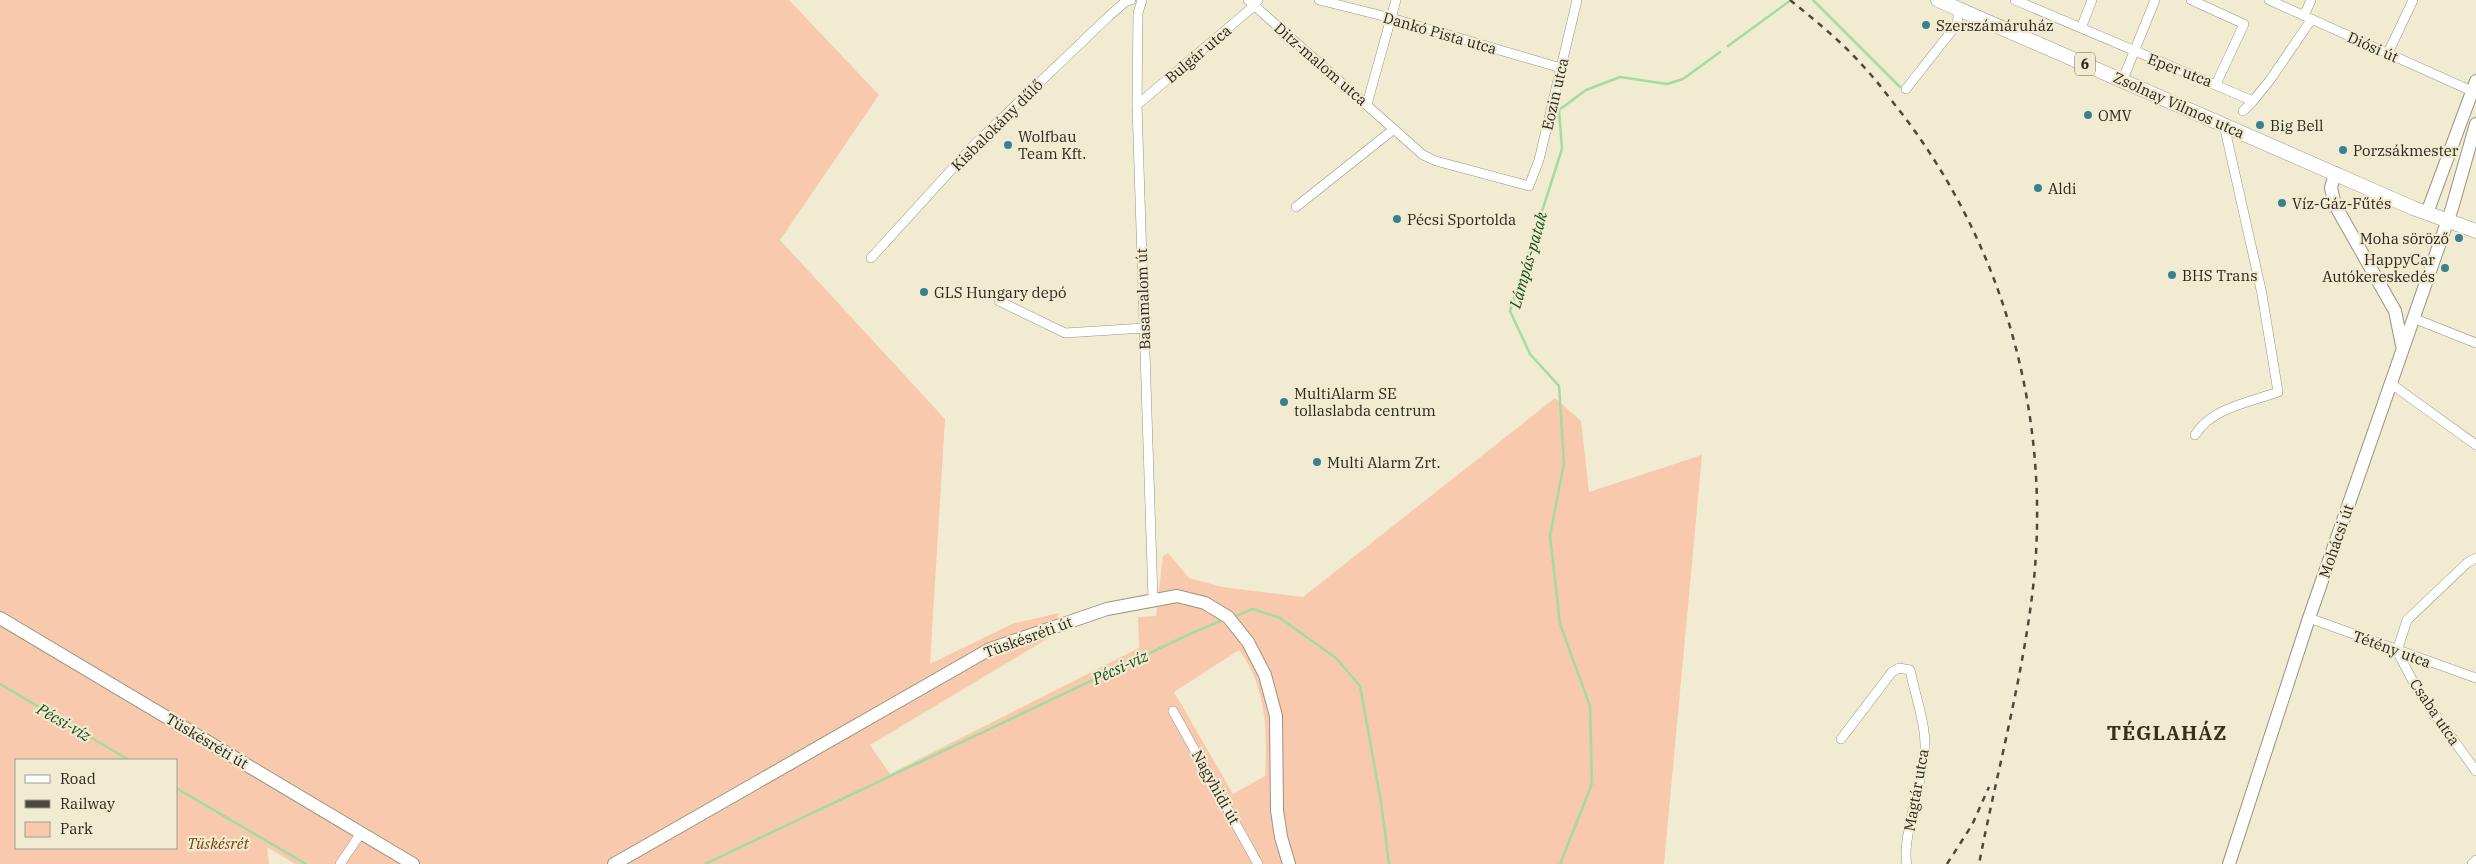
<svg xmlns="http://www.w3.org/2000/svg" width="2476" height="864" viewBox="0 0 2476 864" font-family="'IBM Plex Serif',serif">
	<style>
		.green { fill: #f8c9ac; fill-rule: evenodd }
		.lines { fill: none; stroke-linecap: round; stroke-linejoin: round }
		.stream { stroke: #a2dca1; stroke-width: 2.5 }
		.street-casing { stroke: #99947d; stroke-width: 10 }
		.secondary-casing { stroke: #99947d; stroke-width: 14 }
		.primary-casing { stroke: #99947d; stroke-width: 15 }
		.street { stroke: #fff; stroke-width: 9 }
		.secondary { stroke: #fff; stroke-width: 12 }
		.primary { stroke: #fff; stroke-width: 14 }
		.rail { stroke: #4b493c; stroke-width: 2.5; stroke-dasharray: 6 6; stroke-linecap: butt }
		.poi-dot { fill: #3b808e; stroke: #f0ebd1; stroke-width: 2 }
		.labels { text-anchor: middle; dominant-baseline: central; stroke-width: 4.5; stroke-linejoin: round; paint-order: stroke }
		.shield { fill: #f0ebd1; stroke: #656254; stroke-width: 1 }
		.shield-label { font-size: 14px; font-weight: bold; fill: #29281e }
		.poi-label { font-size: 15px; fill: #29281e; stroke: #f0ebd1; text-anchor: start }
		.street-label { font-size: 15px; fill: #29281e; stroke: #f0ebd1 }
		.park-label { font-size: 15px; font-style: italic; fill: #7a3b06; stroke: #f0ebd1 }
		.water-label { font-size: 16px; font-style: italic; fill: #124e16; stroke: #f0ebd1 }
		.district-label { font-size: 20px; font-weight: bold; letter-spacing: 1px; fill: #35311c; stroke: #f0ebd1 }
	</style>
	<rect width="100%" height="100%" fill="#f0ebd1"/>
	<path class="green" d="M 0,0 L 789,0 L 879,95 L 780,240 L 945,419 L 930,664 L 1012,624 L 1059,613 L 1050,637 L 870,745 L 890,774 L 1139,648 L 1138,617 L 1156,616 L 1163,556 L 1168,553 L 1189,578 L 1222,587 L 1303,597 L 1555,398 L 1581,421 L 1589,492 L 1702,455 L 1664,864 L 295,864 L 267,847 L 269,864 L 0,864 ZM 1239,650 C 1266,685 1268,733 1265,776 L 1233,794 L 1174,692 ZM 16,760 L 176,760 L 176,848 L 16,848 Z"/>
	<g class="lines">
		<path class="stream" d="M 1813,0 L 1900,87
			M 1728,46 L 1791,0
			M 1233,617 L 1253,609 L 1280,618 L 1336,658 L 1360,686 L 1381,802 L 1389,864
			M 0,684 L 129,760
			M 176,788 L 306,864
			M 705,864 L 1192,633 L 1223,620
			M 1560,864 L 1592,784 L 1590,706 L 1560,624 L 1550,536 L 1564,463 L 1559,386 L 1530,354 L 1510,311 L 1562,149 L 1559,110 L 1586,90 L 1620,77 L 1667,84 L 1683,79 L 1720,52"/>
		<g class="street-casing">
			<path id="street" d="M 1142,0 L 1138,13 L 1137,105 L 1153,599
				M 1248,0 L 1423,155 L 1436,161 L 1529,186 L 1539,160 L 1577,0
				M 1319,0 L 1391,18 L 1561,68
				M 2015,0 L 2253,101 L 2270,80 L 2311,20
				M 2191,0 L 2244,24 L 2216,84
				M 2269,0 L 2476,93
				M 2304,16 L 2311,0
				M 2081,28 L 2092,0
				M 2388,53 L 2413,0
				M 2123,79 L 2155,0
				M 1906,89 L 1957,24 L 1959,10
				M 1367,104 L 1396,0
				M 1137,105 L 1254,6 L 1258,0
				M 2243,111 L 2253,101
				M 1296,207 L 1394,129
				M 871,258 L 972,147 L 1108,17 L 1125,2 L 1131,0
				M 999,301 L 1065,333 L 1144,328
				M 2413,318 L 2476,343
				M 2390,383 L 2476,445
				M 2195,435 C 2211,408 2250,402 2278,392 L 2262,294 L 2224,125
				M 2476,558 L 2467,563 L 2407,620 L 2397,651 L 2418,691 L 2476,771
				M 2309,618 L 2476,678
				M 1173,711 L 1258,864
				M 1841,739 L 1892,672 L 1899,668 L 1910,670 C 1915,695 1926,724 1925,750 C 1923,780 1901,841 1907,864
				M 340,864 L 361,833
				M 2472,864 L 2476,860"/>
		</g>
		<g class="secondary-casing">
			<path id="secondary" d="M 2335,173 L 2331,188 L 2335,205 L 2395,311 L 2402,345
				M 2427,213 L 2476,81
				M 0,618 L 413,864
				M 614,864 L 990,649 L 1107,609 L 1177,596 L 1205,603 L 1228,617 L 1248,642 L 1265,675 L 1276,716 L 1277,810 L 1281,837 L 1289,864
				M 2229,864 L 2309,618 L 2452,208 L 2476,124"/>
		</g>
		<g class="primary-casing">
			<path id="primary" d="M 1938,0 L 2413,208 L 2476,231"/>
		</g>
		<use href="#street" class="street"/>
		<use href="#secondary" class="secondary"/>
		<use href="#primary" class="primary"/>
		<path class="rail" d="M 1790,0 C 1816,21 1842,42 1864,67 C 1878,82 1890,99 1903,115 C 2004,248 2050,414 2034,579 C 2024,674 1997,771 1979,864
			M 1947,864 L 1972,825 L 1989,787"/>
	</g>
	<g class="poi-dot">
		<circle cx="1926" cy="25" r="5"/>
		<circle cx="2088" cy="115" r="5"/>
		<circle cx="2260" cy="125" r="5"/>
		<circle cx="1008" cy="145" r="5"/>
		<circle cx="2343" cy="150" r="5"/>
		<circle cx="2038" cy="188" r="5"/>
		<circle cx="2282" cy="203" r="5"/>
		<circle cx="1397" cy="219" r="5"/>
		<circle cx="2459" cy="238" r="5"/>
		<circle cx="2445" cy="268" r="5"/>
		<circle cx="2172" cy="275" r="5"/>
		<circle cx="924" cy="292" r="5"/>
		<circle cx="1284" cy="402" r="5"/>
		<circle cx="1317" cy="462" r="5"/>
	</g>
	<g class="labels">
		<rect class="shield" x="2075" y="52.5" width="20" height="23" rx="4"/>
		<g class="shield-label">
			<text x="2085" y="64">6</text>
		</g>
		<g class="poi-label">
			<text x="1936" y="25">Szerszámáruház</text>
			<text x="2098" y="115">OMV</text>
			<text x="2270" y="125">Big Bell</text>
			<text x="1018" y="136">Wolfbau<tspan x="1018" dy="17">Team Kft.</tspan></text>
			<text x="2353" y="150">Porzsákmester</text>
			<text x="2048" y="188">Aldi</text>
			<text x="2292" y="203">Víz-Gáz-Fűtés</text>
			<text x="1407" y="219">Pécsi Sportolda</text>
			<text x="2449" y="238" text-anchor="end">Moha söröző</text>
			<text x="2435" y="259" text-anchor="end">HappyCar<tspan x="2435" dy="17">Autókereskedés</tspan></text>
			<text x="2182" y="275">BHS Trans</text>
			<text x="934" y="292">GLS Hungary depó</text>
			<text x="1294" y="393">MultiAlarm SE<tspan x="1294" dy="17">tollaslabda centrum</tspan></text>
			<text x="1327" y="462">Multi Alarm Zrt.</text>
		</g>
		<g class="street-label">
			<text transform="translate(1440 33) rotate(16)">Dankó Pista utca</text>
			<text transform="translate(2373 47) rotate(24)">Diósi út</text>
			<text transform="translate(1198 54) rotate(-40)">Bulgár utca</text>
			<text transform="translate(1321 64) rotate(41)">Ditz-malom utca</text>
			<text transform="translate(2180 70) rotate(21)">Eper utca</text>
			<text transform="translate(1555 94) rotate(-77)">Eozin utca</text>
			<text transform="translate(2179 105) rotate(24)">Zsolnay Vilmos utca</text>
			<text transform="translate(997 125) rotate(-45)">Kisbalokány dűlő</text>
			<text transform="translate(1143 299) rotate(-92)">Basamalom út</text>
			<text transform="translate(2336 541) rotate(-71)">Mohácsi út</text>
			<text transform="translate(1028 637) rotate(-20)">Tüskésréti út</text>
			<text transform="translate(2392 649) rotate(20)">Tétény utca</text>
			<text transform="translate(2435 712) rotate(56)">Csaba utca</text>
			<text transform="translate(207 741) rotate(31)">Tüskésréti út</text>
			<text transform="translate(1216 787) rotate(61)">Nagyhidi út</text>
			<text transform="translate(1916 790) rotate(-80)">Magtár utca</text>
		</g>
		<g class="park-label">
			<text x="218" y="843">Tüskésrét</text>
		</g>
		<g class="water-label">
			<text transform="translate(1528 260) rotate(-74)">Lámpás-patak</text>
			<text transform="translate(1120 667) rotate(-25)">Pécsi-víz</text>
			<text transform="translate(64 722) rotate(30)">Pécsi-víz</text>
		</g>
		<g class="district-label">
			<text x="2167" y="732">TÉGLAHÁZ</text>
		</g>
	</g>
	<rect x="15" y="759" width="162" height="90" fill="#f0ebd1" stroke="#a09d89"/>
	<rect x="25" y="775" width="25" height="8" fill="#ffffff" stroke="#a09d89"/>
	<text x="60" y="784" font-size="15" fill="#29281e">Road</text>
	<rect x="25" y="800" width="25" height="8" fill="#4b493c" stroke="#a09d89"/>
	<text x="60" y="809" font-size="15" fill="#29281e">Railway</text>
	<rect x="25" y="822" width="25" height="15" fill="#f8c9ac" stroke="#a09d89"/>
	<text x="60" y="834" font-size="15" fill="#29281e">Park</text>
</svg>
